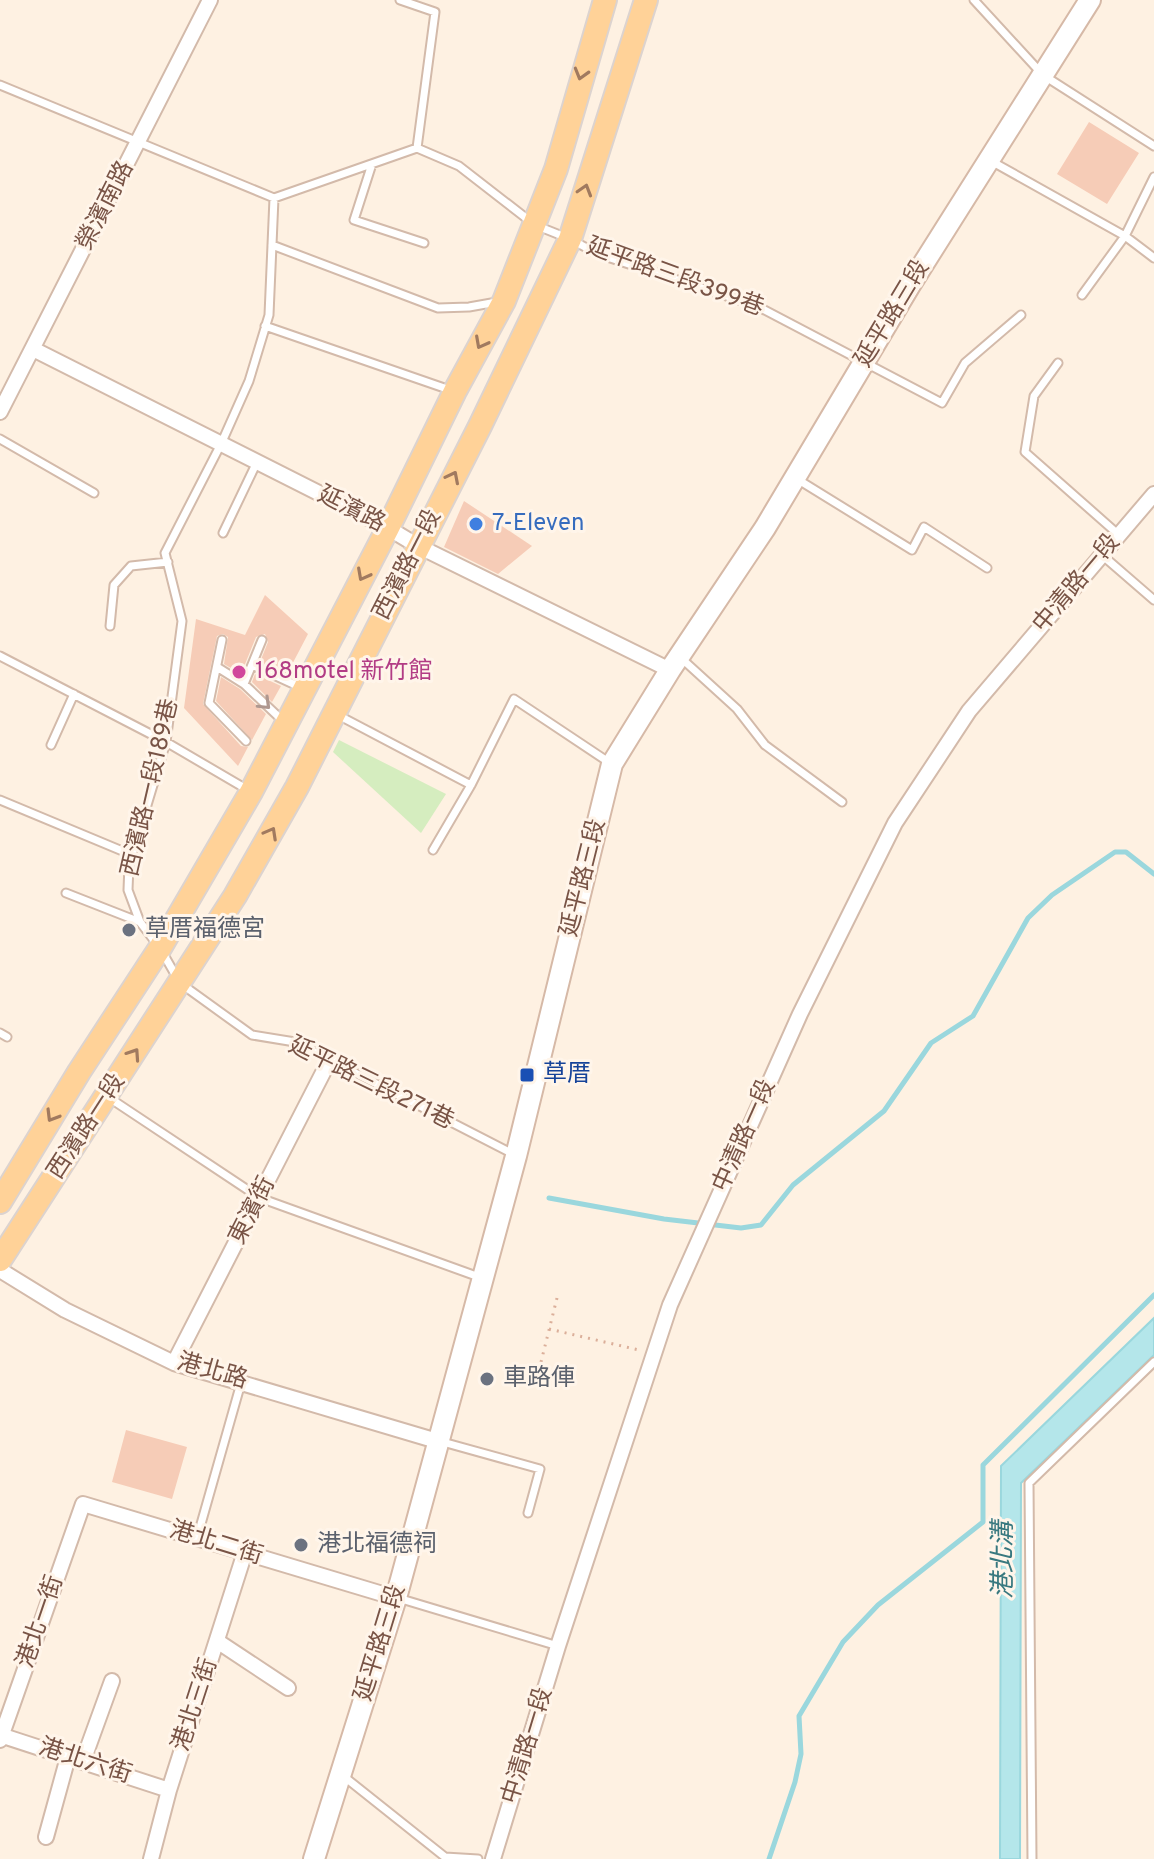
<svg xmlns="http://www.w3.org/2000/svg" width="1154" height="1859" viewBox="0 0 1154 1859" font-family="Overpass,'Noto Sans TC',sans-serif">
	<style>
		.green { fill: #d5edbf }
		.water { fill: #b4e6ea; stroke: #9ad7dd; stroke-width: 2 }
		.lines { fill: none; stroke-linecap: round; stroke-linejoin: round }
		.stream { stroke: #9ad7dd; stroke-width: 5 }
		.building { fill: #f6ccb7 }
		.lane-casing { stroke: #d3baaa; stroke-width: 11 }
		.street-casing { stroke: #d3baaa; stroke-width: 18 }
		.secondary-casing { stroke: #d6b9a7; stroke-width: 24 }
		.primary-casing { stroke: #dcd3cf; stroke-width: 26 }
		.path { stroke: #dbaf9a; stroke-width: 3; stroke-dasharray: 2 6; stroke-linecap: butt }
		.lane { stroke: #fff; stroke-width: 7 }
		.street { stroke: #fff; stroke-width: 14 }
		.secondary { stroke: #fff; stroke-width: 20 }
		.primary { stroke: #ffd298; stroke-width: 22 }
		.oneway { stroke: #a17a5f }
		.oneway2 { stroke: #af9890 }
		.shop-dot { fill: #3f7fe0; stroke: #fff5ea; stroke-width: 3 }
		.hotel-dot { fill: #d1479c; stroke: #fff5ea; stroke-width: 3 }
		.worship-dot { fill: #6b7280; stroke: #fff5ea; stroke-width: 3 }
		.transit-dot { fill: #1a4fb4; stroke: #fff5ea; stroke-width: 3 }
		.labels { text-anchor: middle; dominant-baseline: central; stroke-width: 6; stroke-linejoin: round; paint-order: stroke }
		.street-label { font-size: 24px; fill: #795446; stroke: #fff5ea }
		.shop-label { font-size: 24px; fill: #366cbe; stroke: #fff5ea; text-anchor: start }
		.hotel-label { font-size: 24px; fill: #b23c85; stroke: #fff5ea; text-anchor: start }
		.worship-label { font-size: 24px; fill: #5b616d; stroke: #fff5ea; text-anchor: start }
		.transit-label { font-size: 24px; fill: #164399; stroke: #fff5ea; text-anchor: start }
		.water-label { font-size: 26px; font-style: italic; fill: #38787f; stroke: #fff5ea }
	</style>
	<rect width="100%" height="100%" fill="#fef1e2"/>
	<path class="green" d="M 339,740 L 446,794 L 421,833 L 333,752 Z"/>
	<path class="water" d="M 1154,1318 L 1154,1355 L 1021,1483 L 1020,1859 L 1000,1859 L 1001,1466 Z"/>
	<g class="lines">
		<path class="stream" d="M 549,1198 L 664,1219 L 741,1228 L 761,1225 L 793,1185 L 884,1111 L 931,1043 L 973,1016 L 1028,918 L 1052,895 L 1115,852 L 1126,852 L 1154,874
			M 769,1859 L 795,1782 L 801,1754 L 799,1716 L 843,1642 L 878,1605 L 983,1522 L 983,1465 L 1154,1295"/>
	</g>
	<path class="building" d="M 1089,122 L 1139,153 L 1107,204 L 1057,174 Z
		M 464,501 L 532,546 L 498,574 L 444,547 Z
		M 265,595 L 308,634 L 287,674 L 260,662 L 268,642 L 265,634 L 256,637 L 241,674 L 224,664 L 228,637 L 223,634 L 217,636 L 203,704 L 241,746 L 248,747 L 238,766 L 184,708 L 196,619 L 245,635 Z
		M 255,674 L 281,686 L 272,702 L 252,682 Z
		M 221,677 L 240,689 L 266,714 L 252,740 L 216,701 Z
		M 126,1430 L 187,1447 L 172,1499 L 112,1482 Z"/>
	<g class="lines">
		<g class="lane-casing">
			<path id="lane" d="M 400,0 L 435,12 L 417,148
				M 974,0 L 1043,75 L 1154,146
				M 0,85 L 274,198
				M 991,161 L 1125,236 L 1154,258
				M 372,164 L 354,220 L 424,243
				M 274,198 L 269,315 L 249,381 L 221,444 L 165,553 L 182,621 L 166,742 L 129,865 L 128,890 L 140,922 L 160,948 L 180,983 L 252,1035 L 295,1042 L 515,1155
				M 274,198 L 417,148 L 459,166 L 535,225 L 570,239 L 598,254 L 757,306 L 942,403 L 965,363 L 1021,315
				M 272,245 L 438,308 L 469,307 L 497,302
				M 1082,295 L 1125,236 L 1154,177
				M 265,326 L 453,391
				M 1058,363 L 1034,396 L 1025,452 L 1119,535
				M 0,439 L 94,493
				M 797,479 L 912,550 L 924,527 L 987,568
				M 223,533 L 257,462
				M 1102,555 L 1154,600
				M 110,626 L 114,585 L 131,566 L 168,562
				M 222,640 L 209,703 L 246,741
				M 0,656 L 166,742 L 248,790
				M 681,658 L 737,709 L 765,745 L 842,802
				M 252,665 L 302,688
				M 217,667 L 244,684 L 262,640
				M 244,684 L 283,721
				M 336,714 L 471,785
				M 51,745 L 74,694
				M 0,800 L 132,855
				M 433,850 L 471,785 L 514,699 L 610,763
				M 66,893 L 140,922
				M 0,1033 L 7,1037
				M 108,1097 L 260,1198 L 479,1277
				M 439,1441 L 540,1469 L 528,1513
				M 197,1538 L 241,1383
				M 398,1598 L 558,1646
				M 342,1775 L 445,1857 L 478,1859
				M 1032,1859 L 1029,1483 L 1154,1362"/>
		</g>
		<g class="street-casing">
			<path id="street" d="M 33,349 L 388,528 L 418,546 L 670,670
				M 0,412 L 210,0
				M 0,1270 L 65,1310 L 174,1363 L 437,1441
				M 174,1363 L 330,1059
				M 217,1641 L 288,1688
				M 0,1735 L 169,1790
				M 0,1740 L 83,1504 L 396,1598
				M 83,1761 L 112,1681
				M 46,1837 L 68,1757
				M 151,1859 L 169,1790 L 245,1552
				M 493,1859 L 558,1646 L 670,1305 L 800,1014 L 895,823 L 969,711 L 1154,494"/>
		</g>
		<g class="secondary-casing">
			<path id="secondary" d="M 314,1859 L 396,1598 L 516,1156 L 612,764 L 670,670 L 765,528 L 910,285 L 1090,0"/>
		</g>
		<g class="primary-casing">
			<path id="primary" d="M 0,1202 L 79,1072 L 160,948 L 251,792 L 388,528 L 455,391 L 504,301 L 556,169 L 605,0
				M 0,1260 L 235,896 L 297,787 L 480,426 L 570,239 L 646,0"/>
		</g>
		<path class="path" d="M 549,1329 L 639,1350
			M 541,1362 L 557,1298"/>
		<use href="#lane" class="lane"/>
		<use href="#street" class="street"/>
		<use href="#secondary" class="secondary"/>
		<use href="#primary" class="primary"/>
	</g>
	<defs><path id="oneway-chevron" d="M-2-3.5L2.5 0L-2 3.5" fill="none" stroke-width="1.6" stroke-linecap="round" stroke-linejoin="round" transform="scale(2)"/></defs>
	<g class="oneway">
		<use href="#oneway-chevron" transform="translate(581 74) rotate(106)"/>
		<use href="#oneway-chevron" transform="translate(585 190) rotate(-73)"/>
		<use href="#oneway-chevron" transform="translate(481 343) rotate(118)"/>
		<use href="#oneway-chevron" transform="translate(453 477) rotate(-63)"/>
		<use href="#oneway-chevron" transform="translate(363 575) rotate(118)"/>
		<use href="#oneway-chevron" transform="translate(271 833) rotate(-61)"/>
		<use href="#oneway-chevron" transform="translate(134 1054) rotate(-56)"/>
		<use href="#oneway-chevron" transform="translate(52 1116) rotate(121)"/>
	</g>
	<use class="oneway2" href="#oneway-chevron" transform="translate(265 704) rotate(44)"/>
	<circle class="shop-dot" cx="476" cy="524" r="8"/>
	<circle class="hotel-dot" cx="239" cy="672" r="8"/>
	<g class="worship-dot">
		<circle cx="129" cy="930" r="8"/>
		<circle cx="487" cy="1379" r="8"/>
		<circle cx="301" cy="1545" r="8"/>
	</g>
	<rect class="transit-dot" x="519" y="1067" width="16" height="16" rx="4"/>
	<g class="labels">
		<g class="street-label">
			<text transform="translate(106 206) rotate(-63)">榮濱南路</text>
			<text transform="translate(675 278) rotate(20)">延平路三段399巷</text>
			<text transform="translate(893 314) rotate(-59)">延平路三段</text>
			<text transform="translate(351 510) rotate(27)">延濱路</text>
			<text transform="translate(408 565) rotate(-63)">西濱路一段</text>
			<text transform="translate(1077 584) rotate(-50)">中清路一段</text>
			<text transform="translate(151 788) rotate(-77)">西濱路一段189巷</text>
			<text transform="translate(584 878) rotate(-76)">延平路三段</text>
			<text transform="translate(371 1084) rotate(26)">延平路三段271巷</text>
			<text transform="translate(87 1127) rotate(-57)">西濱路一段</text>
			<text transform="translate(745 1136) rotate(-66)">中清路一段</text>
			<text transform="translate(253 1211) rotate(-63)">東濱街</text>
			<text transform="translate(212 1372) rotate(16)">港北路</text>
			<text transform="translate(216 1544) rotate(17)">港北二街</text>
			<text transform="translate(41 1622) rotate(-71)">港北一街</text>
			<text transform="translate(381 1643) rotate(-73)">延平路三段</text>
			<text transform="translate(196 1705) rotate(-72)">港北三街</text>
			<text transform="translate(528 1746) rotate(-73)">中清路一段</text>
			<text transform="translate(85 1762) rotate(18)">港北六街</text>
		</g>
		<g class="shop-label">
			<text x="492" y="524">7-Eleven</text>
		</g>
		<g class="hotel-label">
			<text x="255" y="672">168motel 新竹館</text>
		</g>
		<g class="worship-label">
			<text x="145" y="930">草厝福德宮</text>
			<text x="503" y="1379">車路俥</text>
			<text x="317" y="1545">港北福德祠</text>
		</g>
		<g class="transit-label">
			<text x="543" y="1075">草厝</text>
		</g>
		<g class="water-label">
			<text transform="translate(1004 1560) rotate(-90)">港北溝</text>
		</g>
	</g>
</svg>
